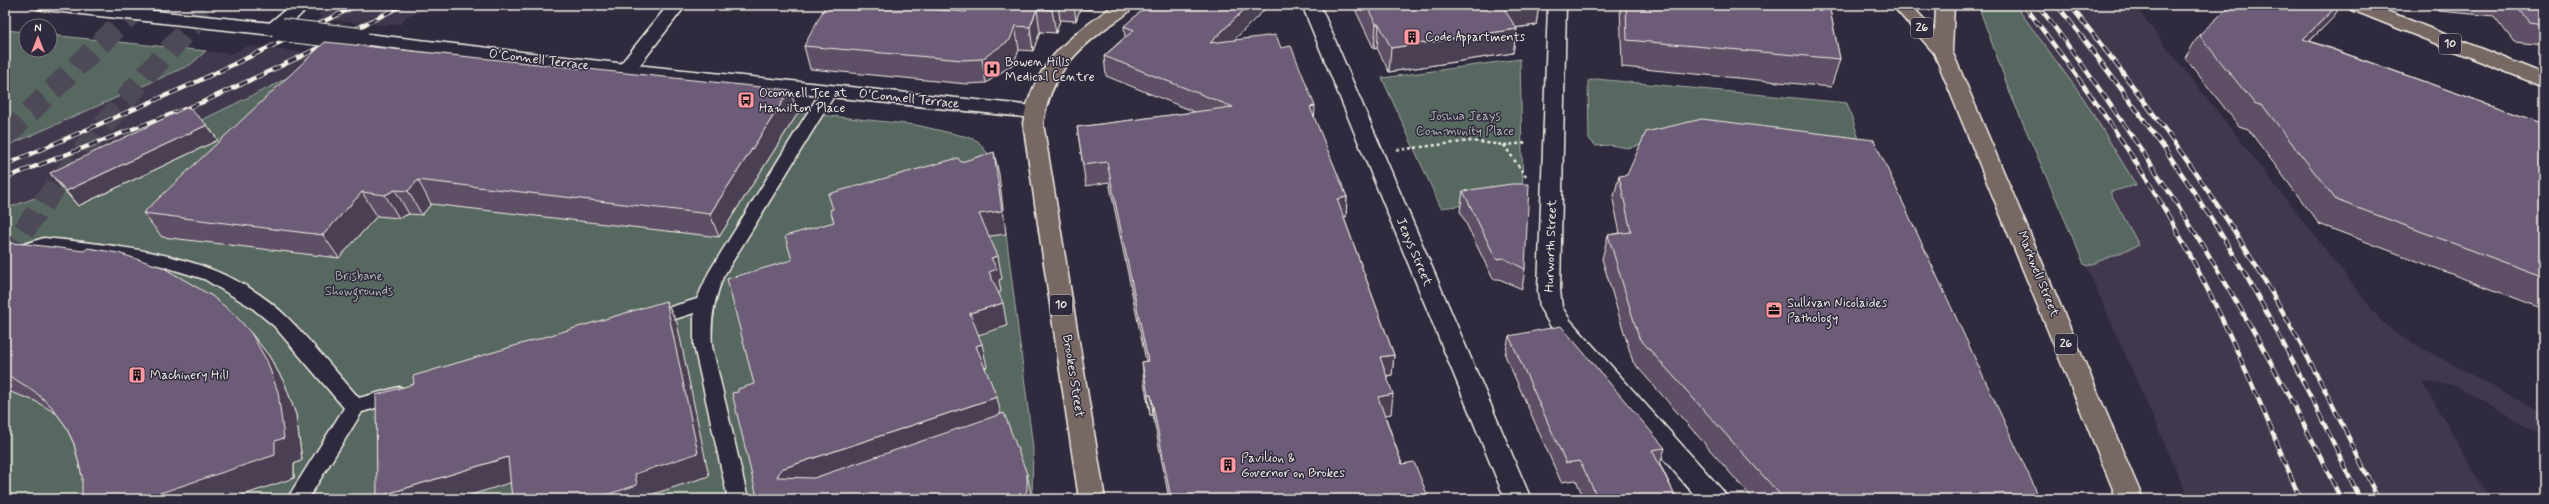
<svg xmlns="http://www.w3.org/2000/svg" width="2549" height="504" viewBox="0 0 2549 504" font-family="Mynerve,sans-serif">
	<style>
		.built { fill: #42394e }
		.green { fill: #566860; stroke: #a5aca4 }
		.lines { fill: none; stroke-linecap: round; stroke-linejoin: round }
		.highway-tunnel { stroke: #4d4857; stroke-width: 22; stroke-dasharray: 22 11; stroke-linecap: butt }
		.lane-casing { stroke: #f4f1e8; stroke-width: 3 }
		.street-casing { stroke: #f4f1e8; stroke-width: 3 }
		.secondary-casing { stroke: #f4f1e8; stroke-width: 3 }
		.primary-casing { stroke: #f4f1e8; stroke-width: 3 }
		.highway-casing { stroke: #f4f1e8; stroke-width: 3 }
		.path { stroke: #f4f1e8; stroke-width: 2.5; stroke-dasharray: 3 3; stroke-linecap: butt }
		.lane { fill: #2f2a3d; fill-rule: evenodd }
		.street { fill: #2f2a3d; fill-rule: evenodd }
		.secondary { fill: #2f2a3d; fill-rule: evenodd }
		.primary { fill: #776864; fill-rule: evenodd }
		.highway { fill: #776864; fill-rule: evenodd }
		.rail-casing { stroke: #f4f1e8; stroke-width: 4.5 }
		.rail { stroke: #2f2a3d; stroke-width: 3; stroke-dasharray: 9; stroke-linecap: butt }
		.secondary-bridge-casing { stroke: #f4f1e8; stroke-width: 24; stroke-linecap: butt }
		.secondary-bridge { stroke: #2f2a3d; stroke-width: 22 }
		.wall { fill: #5e4f66; stroke: #f4f1e8 }
		.shaded-wall { fill: #4c4053; stroke: #f4f1e8 }
		.building { fill: #6d5c77; stroke: #f4f1e8 }
		.labels { text-anchor: middle; dominant-baseline: central; stroke-width: 3; stroke-linejoin: round; paint-order: stroke }
		.shield { fill: #2f2a3d; stroke: #b9b5b5; stroke-width: 1 }
		.shield-label { font-size: 12px; font-weight: bold; fill: #f4f1e8 }
		.poi-label { font-size: 13px; fill: #f4f1e8; stroke: #2f2a3d; text-anchor: start }
		.street-label { font-size: 13px; fill: #f4f1e8; stroke: #2f2a3d }
		.park-label { font-size: 13px; fill: #b5bab2; stroke: #2f2a3d }
	</style>
	<rect width="100%" height="100%" fill="#2f2a3d"/>
	<filter id="ink" filterUnits="userSpaceOnUse"><feTurbulence type="fractalNoise" baseFrequency=".025" numOctaves="2"/><feDisplacementMap in="SourceGraphic" scale="8" xChannelSelector="R" yChannelSelector="G"/><feConvolveMatrix kernelMatrix="1 2 1 2 8 2 1 2 1" color-interpolation-filters="sRGB"/></filter>
	<g filter="url(#ink)">
		<path class="built" d="M 326,5 L 436,5 L 407,16 L 401,24 L 386,25 L 324,20 L 318,14 Z
			M 1978,5 L 2134,5 L 2382,322 L 2396,334 L 2544,414 L 2544,436 L 2455,385 L 2423,382 L 2489,499 L 2189,499 L 2010,93 Z
			M 247,46 L 328,55 L 274,85 L 62,188 L 5,209 L 5,147 L 190,65 L 206,51 L 232,54 Z"/>
		<path class="green" d="M 1978,5 L 2015,5 L 2084,99 L 2136,185 L 2110,192 L 2139,245 L 2087,266 L 2084,264 L 2010,93 Z
			M 5,30 L 26,32 L 26,50 L 50,50 L 50,35 L 206,51 L 190,65 L 5,147 Z
			M 1520,59 L 1523,198 L 1441,208 L 1382,78 Z
			M 315,62 L 916,125 L 968,137 L 978,141 L 988,154 L 1006,234 L 1033,448 L 1032,499 L 5,499 L 5,209 L 62,188 L 274,85 Z
			M 1596,79 L 1847,103 L 1863,151 L 1694,133 L 1628,148 L 1610,145 L 1596,146 L 1589,139 L 1588,81 Z"/>
		<g class="lines">
			<path class="highway-tunnel" d="M 5,136 L 140,5
				M 5,258 C 66,167 135,83 212,5"/>
			<g class="lane-casing">
				<path id="lane" d="M 829,86 L 837,91 L 723,277 C 714,300 710,321 712,346 L 748,499 L 728,499 L 694,346 L 694,313 L 650,327 L 644,325 L 641,320 L 644,315 L 697,299 L 709,272 L 821,91 Z
					M 44,238 C 128,247 223,254 287,317 C 312,342 335,371 359,398 L 399,387 L 406,389 L 408,394 L 406,399 L 362,412 L 308,499 L 287,499 L 344,408 L 274,326 L 251,307 L 204,279 L 162,266 L 129,259 L 44,250 L 5,262 L 5,250 Z"/>
			</g>
			<g class="street-casing">
				<path id="street" d="M 291,5 L 311,5 L 281,33 L 267,33 L 265,29 L 267,25 Z
					M 668,5 L 686,5 L 633,74 L 619,74 L 616,70 L 619,66 Z
					M 1302,5 L 1320,5 L 1531,499 L 1505,499 Z
					M 1548,5 L 1566,5 L 1560,290 L 1562,307 L 1570,320 L 1723,491 L 1727,499 L 1698,499 L 1554,332 L 1540,308 L 1538,290 Z"/>
			</g>
			<g class="secondary-casing">
				<path id="secondary" d="M 35,5 L 96,5 L 282,24 L 289,26 L 291,30 L 289,34 L 282,36 L 44,10 L 38,9 Z
					M 359,33 L 626,64 L 1034,106 L 1041,108 L 1044,112 L 1041,116 L 1034,118 L 626,76 L 352,43 L 350,39 L 352,35 Z"/>
			</g>
			<g class="primary-casing">
				<path id="primary" d="M 1114,5 L 1135,5 C 1128,15 1116,21 1106,28 C 1070,56 1051,77 1043,123 L 1105,499 L 1079,499 L 1023,123 C 1034,61 1067,40 1114,5 Z
					M 2347,5 L 2372,5 L 2544,74 L 2544,87 L 2350,9 Z"/>
			</g>
			<g class="highway-casing">
				<path id="highway" d="M 1892,5 L 1911,5 L 1935,31 L 1936,5 L 1954,5 L 1952,51 L 2143,499 L 2117,499 L 1934,53 Z"/>
			</g>
			<path class="path" d="M 1504,145 L 1526,177
				M 1397,150 L 1470,141 L 1504,145 L 1527,143"/>
			<use href="#lane" class="lane"/>
			<use href="#street" class="street"/>
			<use href="#secondary" class="secondary"/>
			<use href="#primary" class="primary"/>
			<use href="#highway" class="highway"/>
			<g class="rail-casing">
				<path id="rail" d="M 2024,5 C 2077,75 2129,146 2172,222 C 2222,311 2262,405 2300,499
					M 2038,5 C 2158,164 2255,320 2341,499
					M 2057,5 C 2118,83 2177,162 2229,247 C 2278,328 2320,413 2360,499
					M 2070,5 C 2132,83 2192,163 2245,248 C 2295,328 2338,413 2378,499
					M 5,165 L 190,85 L 358,5
					M 5,178 L 203,102 L 300,57 L 403,5"/>
			</g>
			<use href="#rail" class="rail"/>
			<g class="secondary-bridge-casing">
				<path id="secondary-bridge" d="M 282,30 L 359,39"/>
			</g>
			<use href="#secondary-bridge" class="secondary-bridge"/>
		</g>
		<path class="wall" d="M 969,5 L 1093,5 L 1091,10 L 1080,9 L 1076,21 L 1060,20 L 1056,33 L 1040,32 L 1033,51 L 1019,50 L 1013,64 L 986,83 L 967,84 L 810,69 L 804,46 L 966,12 Z
			M 1155,5 L 1269,5 L 1234,40 L 1281,48 L 1314,118 L 1347,197 L 1346,217 L 1344,218 L 1394,355 L 1392,375 L 1387,376 L 1391,414 L 1385,415 L 1402,464 L 1429,499 L 1169,499 L 1153,415 L 1150,415 L 1144,382 L 1142,362 L 1146,361 L 1109,182 L 1086,186 L 1077,127 L 1195,112 L 1106,76 L 1104,56 L 1125,37 L 1124,26 L 1152,8 Z
			M 1353,5 L 1539,5 L 1536,25 L 1516,28 L 1513,53 L 1389,72 L 1377,48 L 1374,49 Z
			M 1620,5 L 1829,5 L 1840,59 L 1831,87 L 1622,67 Z
			M 2434,5 L 2544,5 L 2544,45 L 2514,42 L 2494,16 L 2438,11 Z
			M 2332,19 L 2310,41 L 2544,124 L 2544,309 L 2319,224 L 2248,129 L 2239,126 L 2185,58 L 2199,35 Z
			M 798,113 L 719,237 L 431,204 L 422,215 L 409,214 L 399,218 L 377,216 L 339,258 L 162,237 L 143,213 Z
			M 218,140 L 78,206 L 62,188 L 50,173 Z
			M 1619,176 L 2040,499 L 1753,499 L 1633,362 L 1602,259 L 1608,235 L 1620,233 L 1613,200 Z
			M 1463,191 L 1525,269 L 1522,289 L 1499,279 L 1493,279 L 1460,211 Z
			M 5,243 L 251,333 L 269,356 L 285,384 L 296,415 L 302,460 L 294,464 L 294,478 L 82,476 L 74,444 L 65,425 L 57,414 L 35,401 L 5,390 Z
			M 1509,336 L 1665,448 L 1660,464 L 1677,499 L 1584,499 L 1576,480 L 1561,482 L 1505,355 Z"/>
		<path class="shaded-wall" d="M 1054,5 L 1058,5 L 1060,20 L 1056,33 L 1052,10 Z
			M 1074,5 L 1079,5 L 1080,9 L 1076,21 Z
			M 1091,5 L 1093,5 L 1091,10 Z
			M 1249,5 L 1269,5 L 1211,63 L 1210,43 Z
			M 1510,5 L 1539,5 L 1536,25 L 1499,30 L 1502,6 Z
			M 2338,5 L 2341,5 L 2332,19 L 2288,62 L 2303,39 Z
			M 1037,9 L 1040,32 L 1033,51 L 1030,27 Z
			M 1376,24 L 1379,24 L 1377,48 L 1374,49 Z
			M 1015,26 L 1019,50 L 1013,64 L 986,83 L 982,59 Z
			M 1517,29 L 1513,53 L 1389,72 L 1391,48 Z
			M 790,90 L 798,113 L 719,237 L 710,214 Z
			M 1315,106 L 1314,126 L 1310,107 Z
			M 207,125 L 218,140 L 78,206 L 66,191 Z
			M 994,152 L 999,174 L 1006,234 L 983,237 L 979,214 Z
			M 418,180 L 431,204 L 422,215 L 408,191 Z
			M 395,190 L 409,214 L 399,218 L 385,195 Z
			M 362,192 L 377,216 L 339,258 L 323,235 Z
			M 1347,197 L 1346,217 L 1337,219 L 1337,199 Z
			M 998,256 L 1002,279 L 999,280 L 1001,292 L 994,294 L 989,272 L 991,258 Z
			M 666,301 L 677,323 L 709,476 L 647,496 L 648,499 L 594,499 Z
			M 1003,303 L 1007,326 L 975,336 L 970,313 Z
			M 251,333 L 269,356 L 285,384 L 296,415 L 302,460 L 294,464 L 294,478 L 231,499 L 142,499 Z
			M 982,344 L 987,367 L 981,369 L 976,346 Z
			M 1394,355 L 1392,375 L 1378,377 L 1380,357 Z
			M 1393,394 L 1391,414 L 1376,417 L 1378,397 Z
			M 1148,395 L 1151,395 L 1153,415 L 1150,415 Z
			M 997,397 L 1002,419 L 791,492 L 777,477 L 781,469 Z
			M 508,457 L 522,479 L 458,499 L 379,499 L 377,497 Z
			M 1027,474 L 1032,499 L 1021,499 Z"/>
		<path class="building" d="M 826,5 L 872,5 L 966,12 L 969,5 L 1054,5 L 1052,10 L 1037,9 L 1030,27 L 1015,26 L 1010,40 L 982,59 L 962,60 L 804,46 Z
			M 1155,5 L 1249,5 L 1210,43 L 1276,35 L 1281,48 L 1291,46 L 1315,106 L 1310,107 L 1347,197 L 1337,199 L 1394,355 L 1380,357 L 1393,394 L 1378,397 L 1402,464 L 1414,462 L 1429,499 L 1171,499 L 1151,395 L 1148,395 L 1142,362 L 1148,361 L 1107,162 L 1083,165 L 1077,127 L 1233,107 L 1104,56 L 1134,30 L 1124,26 L 1147,6 L 1152,8 Z
			M 1366,5 L 1510,5 L 1502,6 L 1517,29 L 1391,48 L 1379,24 L 1376,24 Z
			M 1626,5 L 1829,5 L 1840,59 L 1627,40 Z
			M 2231,5 L 2338,5 L 2303,39 L 2544,124 L 2544,277 L 2336,200 L 2263,106 L 2254,103 L 2199,35 Z
			M 2515,5 L 2544,5 L 2544,24 L 2529,22 Z
			M 325,42 L 790,90 L 710,214 L 418,180 L 408,191 L 395,190 L 385,195 L 362,192 L 323,235 L 143,213 Z
			M 188,107 L 207,125 L 66,191 L 50,173 Z
			M 1702,119 L 1874,140 L 2040,499 L 1784,499 L 1639,338 L 1608,235 L 1631,232 L 1619,176 L 1627,175 L 1646,132 Z
			M 994,152 L 1002,211 L 979,214 L 998,256 L 991,258 L 997,269 L 989,272 L 1003,303 L 970,313 L 982,344 L 976,346 L 997,397 L 781,469 L 777,477 L 814,478 L 1004,413 L 1027,474 L 1027,491 L 1021,499 L 753,499 L 757,497 L 732,393 L 738,392 L 738,389 L 754,384 L 727,279 L 792,260 L 785,236 L 834,222 L 830,210 L 833,209 L 828,194 L 958,158 L 961,162 Z
			M 1511,184 L 1529,184 L 1525,269 L 1503,258 L 1496,259 L 1463,191 Z
			M 5,243 L 26,244 L 84,251 L 88,248 L 118,253 L 162,267 L 212,296 L 234,314 L 251,333 L 267,361 L 278,392 L 284,438 L 275,441 L 275,455 L 142,499 L 82,499 L 82,476 L 74,444 L 65,425 L 50,405 L 34,391 L 13,378 L 5,375 Z
			M 666,301 L 698,453 L 635,474 L 637,485 L 594,499 L 512,499 L 508,457 L 377,497 L 376,395 L 414,384 L 413,376 Z
			M 1561,326 L 1665,448 L 1652,450 L 1677,499 L 1598,499 L 1580,461 L 1566,463 L 1509,336 Z"/>
	</g>
	<defs>
		<g id="building-square" transform="scale(0.9)"><rect x="-9" y="-9" width="18" height="18" rx="4" fill="#ff9aa2" stroke="#2f2a3d"/><path d="M-4-6H4V6H1V3H-1V6H-4ZM-2.5-4.3h1.7v1.8h-1.7ZM.8-4.3h1.7v1.8H.8ZM-2.5-1h1.7V.8h-1.7ZM.8-1h1.7V.8H.8Z" fill="#111"/></g>
		<g id="hospital-square" transform="scale(0.9)"><rect x="-9" y="-9" width="18" height="18" rx="4" fill="#ff9aa2" stroke="#2f2a3d"/><path d="M-5-5h3v3.5h4V-5h3V5h-3V1.5h-4V5h-3Z" fill="#111"/></g>
		<g id="bus-square" transform="scale(0.9)"><rect x="-9" y="-9" width="18" height="18" rx="4" fill="#ff9aa2" stroke="#2f2a3d"/><path d="M-5-6H5V4H4V6H2V4H-2V6H-4V4H-5ZM-3.5-4V0h7V-4ZM-3.5 1.2v1.5H-2V1.2ZM2 1.2v1.5H3.5V1.2Z" fill="#111"/></g>
		<g id="office-square" transform="scale(0.9)"><rect x="-9" y="-9" width="18" height="18" rx="4" fill="#ff9aa2" stroke="#2f2a3d"/><path d="M-6-3h4V-5.5h4V-3h4V5H-6ZM-1-4.5V-3h2v-1.5ZM-6 0V1H6V0Z" fill="#111"/></g>
	</defs>
	<g fill-rule="evenodd">
		<use href="#building-square" x="1412" y="37"/>
		<use href="#hospital-square" x="992" y="69"/>
		<use href="#bus-square" x="746" y="100"/>
		<use href="#office-square" x="1774" y="310"/>
		<use href="#building-square" x="137" y="375"/>
		<use href="#building-square" x="1228" y="465"/>
	</g>
	<g class="labels">
		<g class="shield">
			<rect x="1911" y="18" width="22" height="20" rx="3"/>
			<rect x="2439" y="34" width="22" height="20" rx="3"/>
			<rect x="1050" y="295" width="22" height="20" rx="3"/>
			<rect x="2055" y="334" width="22" height="20" rx="3"/>
		</g>
		<g class="shield-label">
			<text x="1922" y="28">26</text>
			<text x="2450" y="44">10</text>
			<text x="1061" y="305">10</text>
			<text x="2066" y="344">26</text>
		</g>
		<g class="poi-label">
			<text x="1425" y="37">Code Appartments</text>
			<text x="1005" y="62">Bowen Hills<tspan x="1005" dy="15">Medical Centre</tspan></text>
			<text x="759" y="93">Oconnell Tce at<tspan x="759" dy="15">Hamilton Place</tspan></text>
			<text x="1787" y="303">Sullivan Nicolaides<tspan x="1787" dy="15">Pathology</tspan></text>
			<text x="150" y="375">Machinery Hill</text>
			<text x="1241" y="458">Pavilion &amp;<tspan x="1241" dy="15">Governor on Brokes</tspan></text>
		</g>
		<g class="street-label">
			<text transform="translate(539 60) rotate(7)">O'Connell Terrace</text>
			<text transform="translate(909 99) rotate(6)">O'Connell Terrace</text>
			<text transform="translate(1551 246) rotate(-88)">Hurworth Street</text>
			<text transform="translate(1414 252) rotate(67)">Jeays Street</text>
			<text transform="translate(2038 274) rotate(68)">Markwell Street</text>
			<text transform="translate(1073 376) rotate(81)">Brookes Street</text>
		</g>
		<g class="park-label">
			<text x="1465" y="116">Joshua Jeays<tspan x="1465" dy="15">Community Place</tspan></text>
			<text x="359" y="276">Brisbane<tspan x="359" dy="15">Showgrounds</tspan></text>
		</g>
	</g>
	<rect width="2549" height="504" fill="none" stroke="#2f2a3d" stroke-width="20"/>
	<rect x="10" y="10" width="2529" height="484" fill="none" stroke="#f4f1e8" stroke-width="1.5" filter="url(#ink)"/>
	<g transform="translate(38 38)"><circle r="19" fill="#2f2a3d" stroke="#7e7a81"/>
	<path d="M0-3L7 15L0 10L-7 15Z" fill="#ff9aa2"/>
	<text y="-6" font-size="11" font-weight="bold" text-anchor="middle" fill="#f4f1e8">N</text>
	</g>
</svg>
